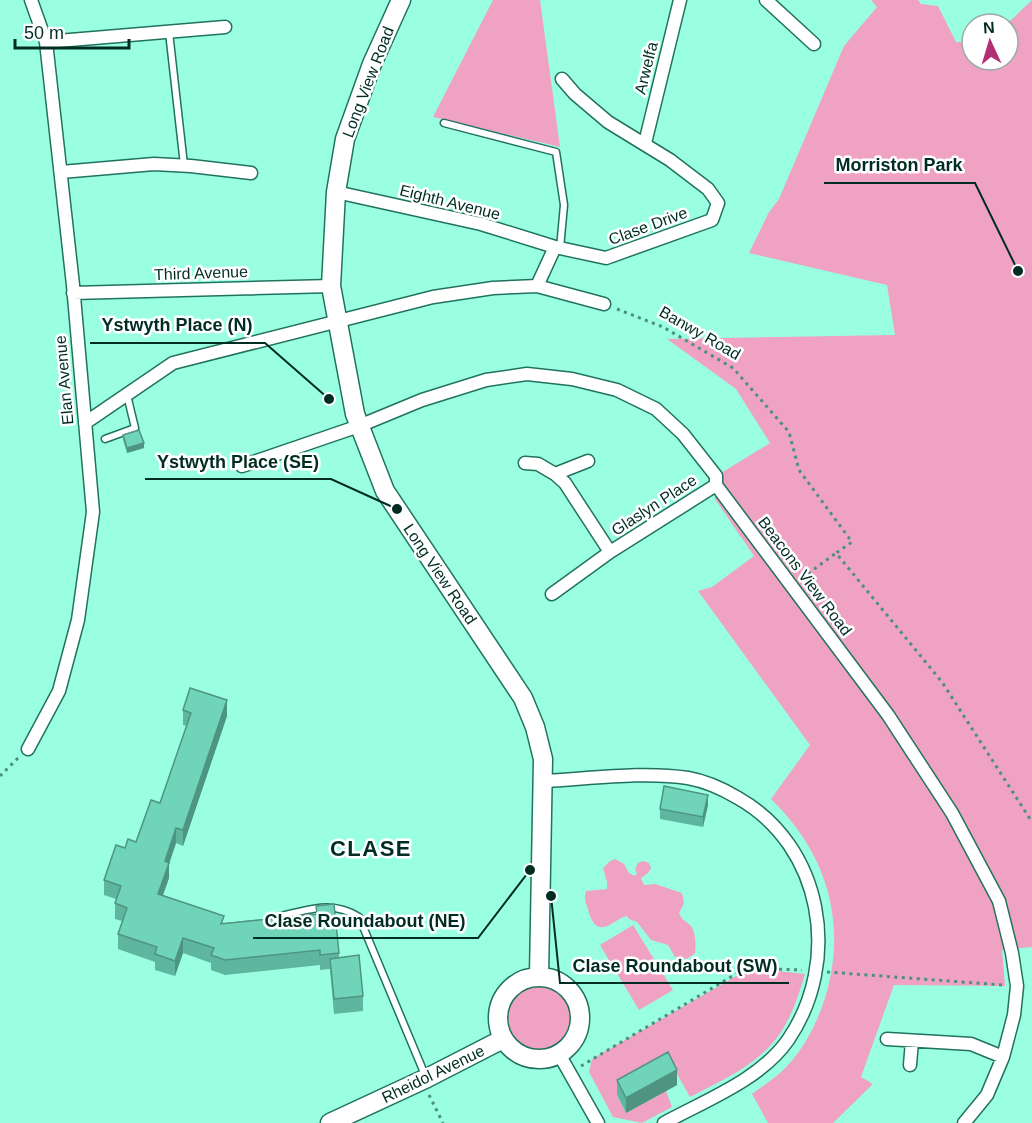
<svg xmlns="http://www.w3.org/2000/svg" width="1032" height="1123" viewBox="0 0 1032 1123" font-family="Arial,sans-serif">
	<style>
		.green { fill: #efa2c2 }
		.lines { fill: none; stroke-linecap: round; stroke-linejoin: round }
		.lane-casing { stroke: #21725e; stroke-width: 9 }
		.street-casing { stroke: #21725e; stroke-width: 15 }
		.secondary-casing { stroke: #21725e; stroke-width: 21 }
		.path { stroke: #4a917d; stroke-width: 3; stroke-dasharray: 3 4.5; stroke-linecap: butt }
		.lane { stroke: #fff; stroke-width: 6 }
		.street { stroke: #fff; stroke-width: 12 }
		.secondary { stroke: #fff; stroke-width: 18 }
		.wall { fill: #5fb69e }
		.shaded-wall { fill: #4e9481 }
		.building { fill: #6fd4b8; stroke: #4e9481; stroke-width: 1.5 }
		.labels { text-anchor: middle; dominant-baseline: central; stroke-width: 5; stroke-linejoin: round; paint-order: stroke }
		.street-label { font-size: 16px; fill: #002d22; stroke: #fff }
		.district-label { font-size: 22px; font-weight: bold; letter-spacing: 1.5px; fill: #002d22; stroke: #fff }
		.leader { fill: none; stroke: #002d22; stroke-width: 2 }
		.callout-dot { fill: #002d22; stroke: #fff; stroke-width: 2 }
		.callout-label { font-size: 18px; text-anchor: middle; font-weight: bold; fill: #002d22; stroke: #fff; stroke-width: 5; stroke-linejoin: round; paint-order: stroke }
	</style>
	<rect width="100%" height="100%" fill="#9affe1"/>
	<path class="green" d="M 493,0 L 540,0 L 560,147 L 433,117 Z
		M 871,0 L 918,0 L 921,4 L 938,6 L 956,42 L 972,42 L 972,60 L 1008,60 L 1007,24 L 1032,0 L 1032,947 L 1002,950 L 1005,986 L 894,985 L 861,1077 L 873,1084 L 833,1123 L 768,1123 L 752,1094 C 764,1085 777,1077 787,1066 C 805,1047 817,1023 825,998 C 848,924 827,853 771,799 L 810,745 L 698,591 L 712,587 L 754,556 L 715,499 L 716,476 L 770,443 L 736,389 L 667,339 L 895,335 L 887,285 L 749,253 L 769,212 L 779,199 L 844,46 L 877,7 Z
		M 615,859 L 624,864 L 629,873 L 635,876 L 637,873 L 635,869 L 638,863 L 643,861 L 649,863 L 651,868 L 648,873 L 641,878 L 644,885 L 655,884 L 682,893 L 684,903 L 679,913 C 682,920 684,920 689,924 C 696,930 696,944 695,953 L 687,959 L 675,957 L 668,945 L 651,940 L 637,922 L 629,919 L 627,916 C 615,918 598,942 589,913 C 587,904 583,901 586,891 L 607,889 L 607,882 L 603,868 L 610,861 Z
		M 633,925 L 673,990 L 639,1010 L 600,945 Z
		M 750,968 L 805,974 C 797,1001 787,1031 765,1051 C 744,1071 715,1084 690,1097 L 669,1060 L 617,1096 L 626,1113 L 666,1091 L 672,1107 L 642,1123 L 613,1117 L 589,1072 L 592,1059 Z
		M505 1017a34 34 0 1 1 68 0a34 34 0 1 1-68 0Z"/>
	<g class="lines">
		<g class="lane-casing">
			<path id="lane" d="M 169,32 L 184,165
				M 444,123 L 556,152 L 564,205 L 560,248
				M 105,439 L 135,428 L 127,395
				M 280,916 C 310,910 331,900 359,917 L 425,1075"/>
		</g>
		<g class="street-casing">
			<path id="street" d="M 766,0 L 814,44
				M 46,42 L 225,27
				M 645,143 L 680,0
				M 61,172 L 154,164 L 191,166 L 251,173
				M 336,192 L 481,224 L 555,247 L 606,258 L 712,220 L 718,203 L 708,189 L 670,160 L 608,122 L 575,94 L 562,79
				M 537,286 L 555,247
				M 73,293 L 331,286
				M 85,423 L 173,363 L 433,297 L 493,288 L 537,286 L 604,304
				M 525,463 L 538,464 L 555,474 L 588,461
				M 242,466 L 359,426 L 422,400 L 486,380 L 527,374 L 572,379 L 617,390 L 656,409 L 683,434 L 716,476 L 716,485 L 888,715 L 952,813 L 999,901 L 1012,953 L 1017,986 L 1014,1015 L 1003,1057 L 987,1095 L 964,1123
				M 555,474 L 565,483 L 610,552
				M 552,594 L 610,552 L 716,485
				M 28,749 L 59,691 L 78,620 L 93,512 L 73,285 L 46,42 L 31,0
				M 542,781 C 588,779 643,771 688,778 C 705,781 723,789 738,798 C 823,846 842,961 788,1040 C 760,1080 706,1100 664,1123
				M 887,1039 L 971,1044 L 1003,1057
				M 559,1054 L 598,1123
				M 910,1065 L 912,1041"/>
		</g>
		<g class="secondary-casing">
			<path id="secondary" d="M 401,0 L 372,64 L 345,139 L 336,192 L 331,286 L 355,414 L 385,491 L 523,698 L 535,727 L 543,759 L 539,976
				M498 1018a41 41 0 1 1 82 0a41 41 0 1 1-82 0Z
				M 330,1123 L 427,1078 L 503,1039"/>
		</g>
		<path class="path" d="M 617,309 L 663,327 L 733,368 L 789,432 L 799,470 L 852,542 L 836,553 L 942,682 L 1032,822
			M 802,578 L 836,553
			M 0,776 L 18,758
			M 827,972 L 1003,985
			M 581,1066 L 746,968 L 802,970
			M 429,1095 L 443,1123"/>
		<use href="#lane" class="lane"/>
		<use href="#street" class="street"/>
		<use href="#secondary" class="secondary"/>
	</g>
	<path class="wall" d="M 123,435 L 144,448 L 127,453 L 123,440 Z
		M 183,710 L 227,716 L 183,846 L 176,843 L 169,864 L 169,878 L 163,895 L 224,923 L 316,914 L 316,906 L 339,953 L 339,958 L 363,996 L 363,1011 L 334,1014 L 330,969 L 320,970 L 320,965 L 225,975 L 211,970 L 211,963 L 183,953 L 175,976 L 155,970 L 155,962 L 118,949 L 118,934 L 122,921 L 115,919 L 115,903 L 116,899 L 104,895 L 104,880 L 125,848 L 136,842 L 160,803 L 187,726 L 183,725 Z
		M 708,805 L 703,827 L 660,819 L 660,809 Z
		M 617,1080 L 677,1085 L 626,1113 L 617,1095 Z"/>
	<path class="shaded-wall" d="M 144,443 L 144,448 L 127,453 L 127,448 Z
		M 227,700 L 227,716 L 183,846 L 183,830 Z
		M 708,795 L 708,805 L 703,827 L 703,817 Z
		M 176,828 L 176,843 L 169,864 L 169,878 L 158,909 L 158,894 L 165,861 Z
		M 183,938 L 183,953 L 175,976 L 175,961 Z
		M 677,1070 L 677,1085 L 626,1113 L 626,1098 Z"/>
	<path class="building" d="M 139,430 L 144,443 L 127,448 L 123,435 Z
		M 190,688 L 227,700 L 183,830 L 176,828 L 165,861 L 169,863 L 158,894 L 224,916 L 221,924 L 317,914 L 316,906 L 334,904 L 339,953 L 320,955 L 320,950 L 225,960 L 211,955 L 214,948 L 183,938 L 175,961 L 155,954 L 157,947 L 118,934 L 127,908 L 115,903 L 121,886 L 104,880 L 116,845 L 125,848 L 128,839 L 136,842 L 151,800 L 160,803 L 191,713 L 183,710 Z
		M 664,786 L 708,795 L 703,817 L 660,809 Z
		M 359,955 L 363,996 L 334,999 L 330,959 Z
		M 668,1052 L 677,1070 L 626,1098 L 617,1080 Z"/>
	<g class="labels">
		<g class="street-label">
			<text transform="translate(646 68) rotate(-76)">Arwelfa</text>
			<text transform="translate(368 82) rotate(-69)">Long View Road</text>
			<text transform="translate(450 202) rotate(14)">Eighth Avenue</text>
			<text transform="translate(648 226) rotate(-20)">Clase Drive</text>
			<text transform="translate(201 273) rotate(-2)">Third Avenue</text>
			<text transform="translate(700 333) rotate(30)">Banwy Road</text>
			<text transform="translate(64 380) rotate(-95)">Elan Avenue</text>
			<text transform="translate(654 505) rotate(-33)">Glaslyn Place</text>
			<text transform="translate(440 574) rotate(56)">Long View Road</text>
			<text transform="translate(805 576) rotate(53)">Beacons View Road</text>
			<text transform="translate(433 1074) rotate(-26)">Rheidol Avenue</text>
		</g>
		<g class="district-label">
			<text x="371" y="848">CLASE</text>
		</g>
	</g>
	<path class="leader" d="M1018 271L975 183H824M329 399L265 343H90M397 509L331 479H145M530 870L478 938H253M551 896L560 983H789"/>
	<g class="callout-dot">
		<circle cx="1018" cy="271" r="6"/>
		<circle cx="329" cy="399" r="6"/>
		<circle cx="397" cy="509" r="6"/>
		<circle cx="530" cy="870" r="6"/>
		<circle cx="551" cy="896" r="6"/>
	</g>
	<g class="callout-label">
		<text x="899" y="171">Morriston Park</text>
		<text x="177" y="331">Ystwyth Place (N)</text>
		<text x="238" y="468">Ystwyth Place (SE)</text>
		<text x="365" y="927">Clase Roundabout (NE)</text>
		<text x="675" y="972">Clase Roundabout (SW)</text>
	</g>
	<g transform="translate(990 42) rotate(356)"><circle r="28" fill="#ffffff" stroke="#99aba7" stroke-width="1.5"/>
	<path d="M0-4.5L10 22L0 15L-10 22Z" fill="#b32f74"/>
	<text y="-9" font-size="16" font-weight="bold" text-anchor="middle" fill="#002d22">N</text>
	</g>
	<path d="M15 39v9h114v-9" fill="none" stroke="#002d22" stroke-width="3"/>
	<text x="24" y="39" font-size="18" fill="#002d22" stroke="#ffffff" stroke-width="4.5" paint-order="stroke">50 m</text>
</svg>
